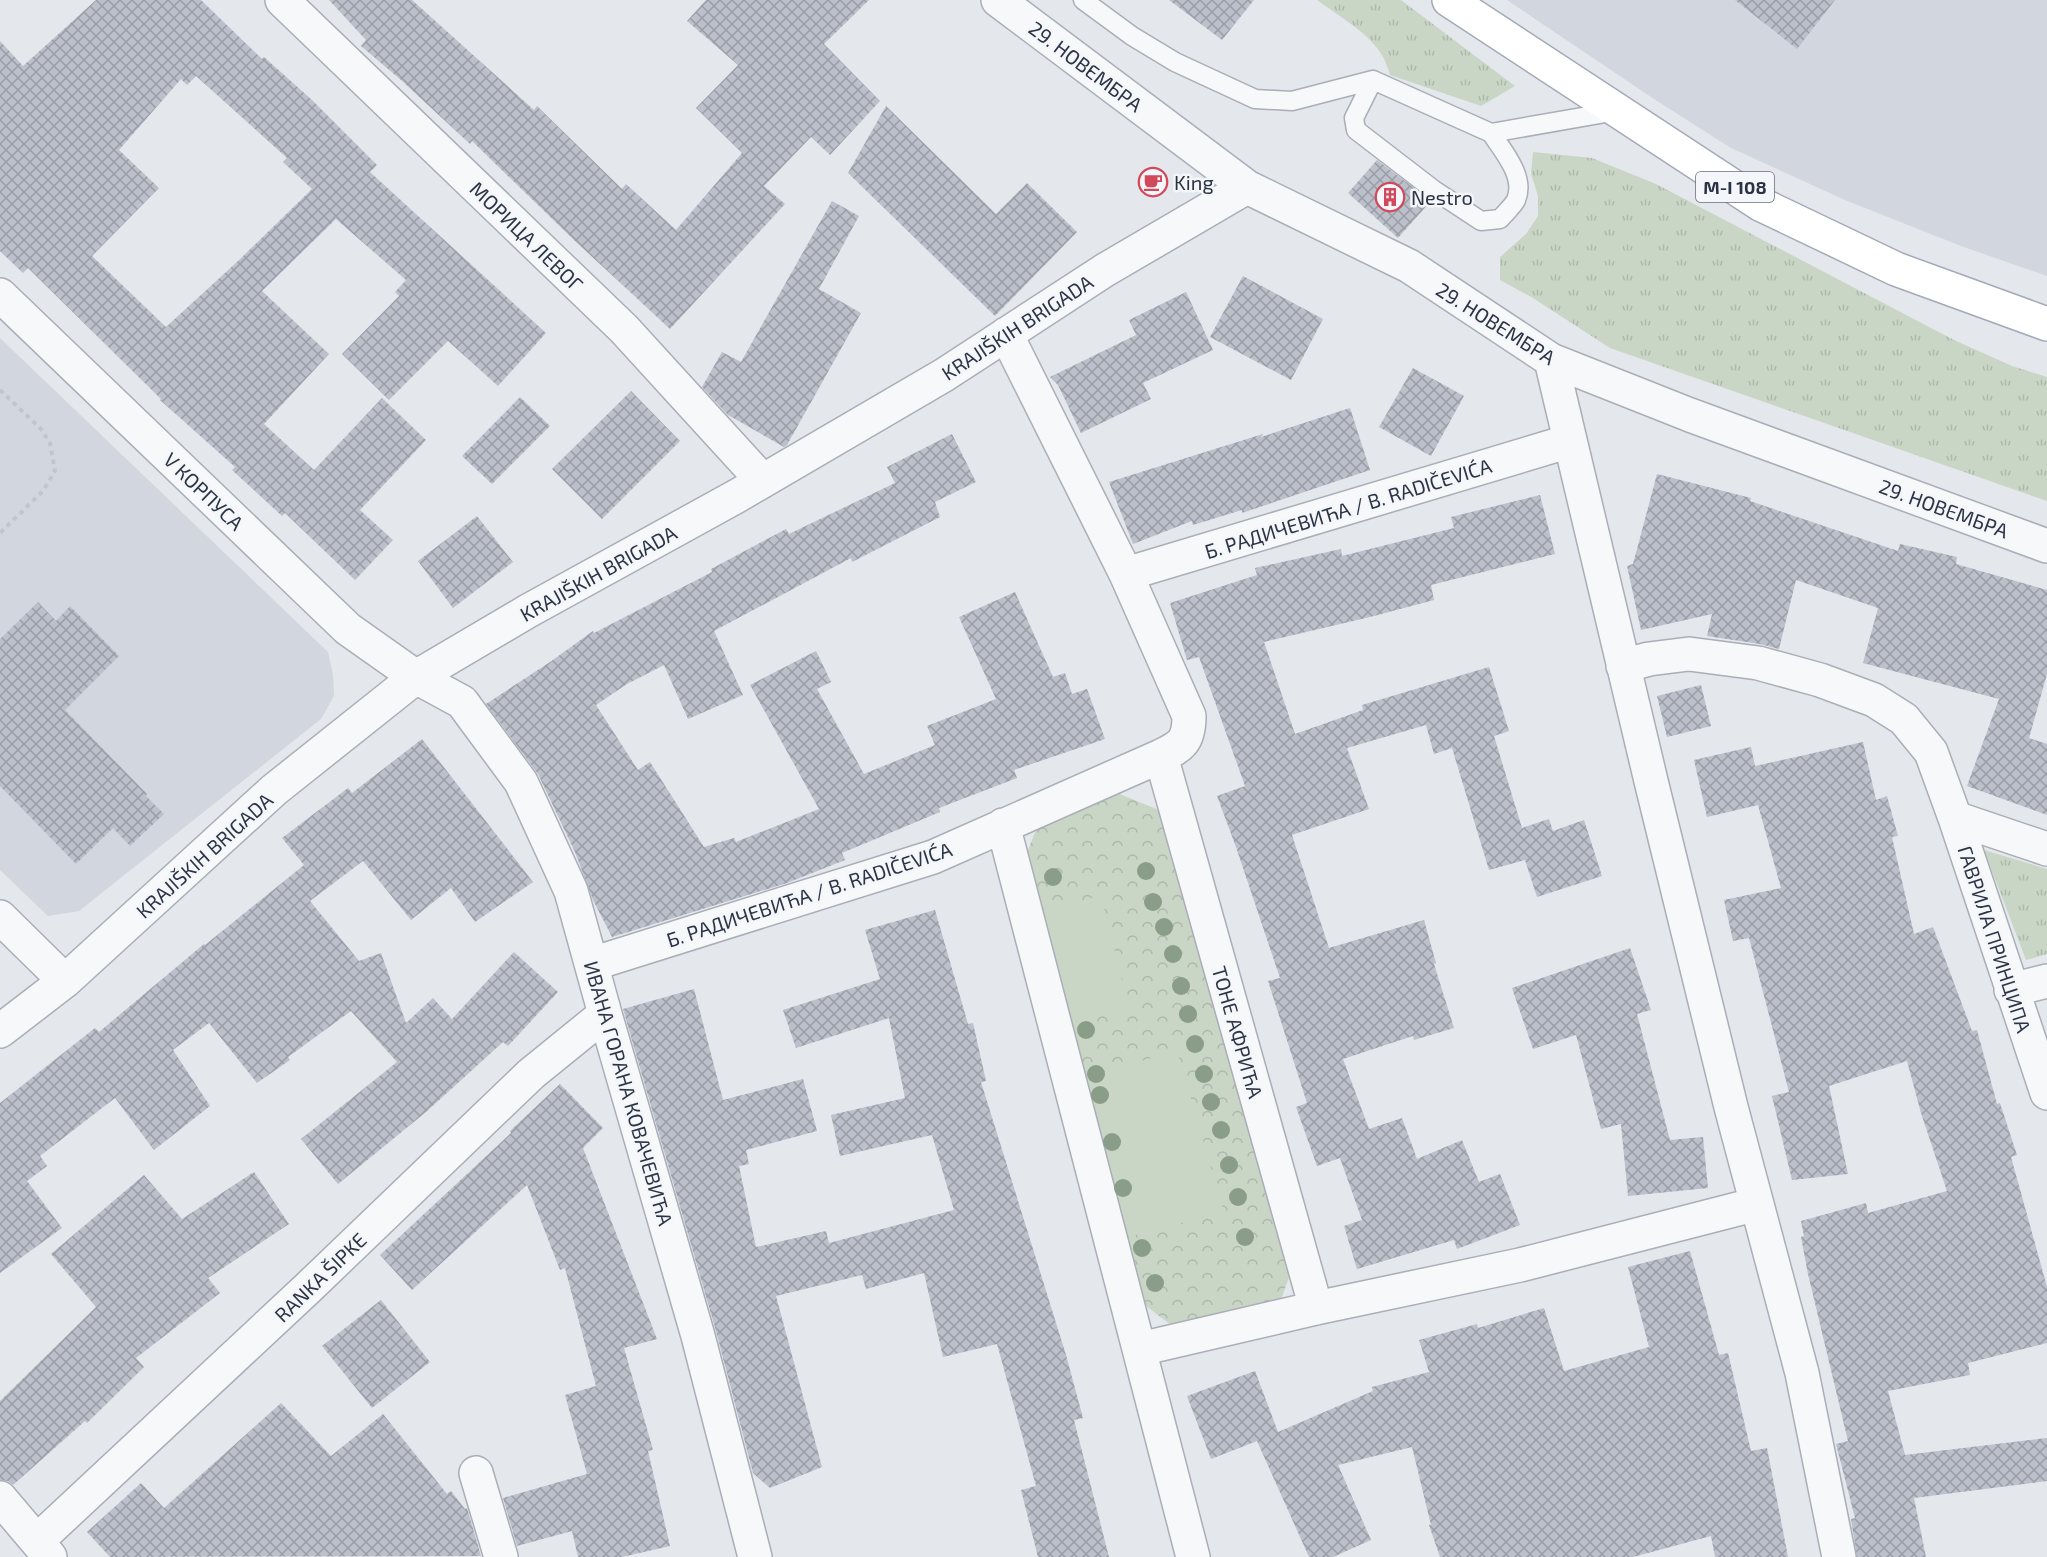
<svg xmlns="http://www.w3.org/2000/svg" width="2047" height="1557" viewBox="0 0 2047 1557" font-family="'Exo 2',sans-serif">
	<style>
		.built { fill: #d2d6de }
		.grass { fill: url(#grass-tufts) }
		.forest { fill: url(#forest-crowns) }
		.pitch { fill: #c9d6c5 }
		.building { fill: url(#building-cross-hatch); fill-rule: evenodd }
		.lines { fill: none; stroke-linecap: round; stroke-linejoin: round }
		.service-casing { stroke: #a9aeb7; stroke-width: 21 }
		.minor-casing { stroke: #a9aeb7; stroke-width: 36 }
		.primary-casing { stroke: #a3abb8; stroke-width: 36 }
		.path { stroke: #c2c5cb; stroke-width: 4; stroke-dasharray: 4.5 4.5; stroke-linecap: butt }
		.service { stroke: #f7f8fa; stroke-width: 18 }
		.minor { stroke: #f7f8fa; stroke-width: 33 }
		.primary { stroke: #fff; stroke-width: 33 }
		.tree { fill: #899d89 }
		.labels { text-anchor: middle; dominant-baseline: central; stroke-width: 5; stroke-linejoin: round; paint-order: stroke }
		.shield { fill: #f4f6f9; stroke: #676e7b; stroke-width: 1.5 }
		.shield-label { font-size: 18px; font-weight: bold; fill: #2b3445 }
		.street-label { font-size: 20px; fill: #2b3445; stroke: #f4f6f9 }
		.poi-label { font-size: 20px; fill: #2b3445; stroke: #f4f6f9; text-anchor: start }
	</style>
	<defs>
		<pattern id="grass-tufts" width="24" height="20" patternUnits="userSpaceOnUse" patternTransform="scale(1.5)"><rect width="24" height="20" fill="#c9d6c5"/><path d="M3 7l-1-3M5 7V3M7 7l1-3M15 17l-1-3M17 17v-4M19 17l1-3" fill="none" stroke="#adb8ab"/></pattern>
		<pattern id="forest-crowns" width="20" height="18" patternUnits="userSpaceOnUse" patternTransform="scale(1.5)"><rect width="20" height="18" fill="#c9d6c5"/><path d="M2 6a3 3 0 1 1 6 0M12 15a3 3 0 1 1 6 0" fill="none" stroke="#adb8ab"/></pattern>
		<pattern id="building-cross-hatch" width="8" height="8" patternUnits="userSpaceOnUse" patternTransform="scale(1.5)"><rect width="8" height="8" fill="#bbc0ca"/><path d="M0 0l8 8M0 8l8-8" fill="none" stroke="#989da6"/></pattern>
	</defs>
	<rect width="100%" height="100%" fill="#e4e7ec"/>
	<path class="built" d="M 1507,0 L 2047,0 L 2047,276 L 1961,246 L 1845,200 L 1731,148 L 1654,99 Z
		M 0,338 L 328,652 L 333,675 L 334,696 L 321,719 L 79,911 L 48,916 L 0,870 Z"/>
	<path class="grass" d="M 1317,0 L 1401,0 L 1515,86 L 1481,106 L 1390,75 C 1388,69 1386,62 1383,57 C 1371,34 1337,15 1317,0 Z
		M 1533,152 L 1592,158 L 1656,184 L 1954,340 L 2012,366 L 2047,377 L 2047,501 L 1610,348 L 1533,298 L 1500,280 L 1500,257 L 1526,234 L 1538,216 L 1538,196 L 1531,174 Z
		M 1984,850 L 2047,869 L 2047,954 L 2026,960 Z"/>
	<path class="forest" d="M 1112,791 L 1159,810 L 1292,1269 L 1278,1308 L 1179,1331 L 1146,1306 L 1026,855 L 1040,820 Z"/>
	<path class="pitch" d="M 1101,896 L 1129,1008 L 1071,1023 L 1040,910 Z
		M 1177,1051 L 1224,1212 L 1127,1237 L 1085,1077 Z"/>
	<path class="building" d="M 96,0 L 201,0 L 262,59 L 264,57 L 312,100 L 377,165 L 370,172 L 546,333 L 498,386 L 448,341 L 389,400 L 342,354 L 399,296 L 395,292 L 406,280 L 336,219 L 262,291 L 329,354 L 264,424 L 314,470 L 382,398 L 426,440 L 360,510 L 393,540 L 355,580 L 285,513 L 282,516 L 232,470 L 235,467 L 160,400 L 161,399 L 28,268 L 23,273 L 0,251 L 0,41 L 23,66 ZM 196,76 L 287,158 L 283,162 L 312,189 L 238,261 L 166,327 L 92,256 L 159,188 L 119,150 L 181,79 L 187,85 Z
		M 329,0 L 412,0 L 534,110 L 537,106 L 622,189 L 626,184 L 676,230 L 742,153 L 696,108 L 738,65 L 687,21 L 706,0 L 869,0 L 824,44 L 880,101 L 830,155 L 811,137 L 764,186 L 785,204 L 670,329 L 574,240 L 472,141 L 470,144 L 401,80 L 361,46 L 366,40 Z
		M 1169,0 L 1254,0 L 1222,40 Z
		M 1735,0 L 1835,0 L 1797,49 Z
		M 886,106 L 996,214 L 1027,183 L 1077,232 L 995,316 L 848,173 Z
		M 1377,160 L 1431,201 L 1398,238 L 1348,193 Z
		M 832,201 L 859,216 L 819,289 L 861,313 L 787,445 L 784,447 L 728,415 L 702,387 L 722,352 L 741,362 Z
		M 1243,276 L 1323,319 L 1291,380 L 1210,337 Z
		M 1186,292 L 1213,350 L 1143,383 L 1151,399 L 1081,433 L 1058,385 L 1050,377 L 1136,335 L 1129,320 Z
		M 1413,368 L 1464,396 L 1431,456 L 1379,427 Z
		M 631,391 L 680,441 L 602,519 L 552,469 Z
		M 520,397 L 550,426 L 492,484 L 462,456 Z
		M 1350,408 L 1370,470 L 1242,513 L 1242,510 L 1193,525 L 1192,521 L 1133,544 L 1109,482 L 1263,434 L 1261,437 Z
		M 952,434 L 976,482 L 935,502 L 940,517 L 852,562 L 851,558 L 714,631 L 743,695 L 688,719 L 664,665 L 627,684 L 596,705 L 638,770 L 650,762 L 704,847 L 734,838 L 736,842 L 819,809 L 750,685 L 816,651 L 831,682 L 817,689 L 864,774 L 935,745 L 927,726 L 996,699 L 959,617 L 1015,592 L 1053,677 L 1065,673 L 1072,694 L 1087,689 L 1105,739 L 1014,770 L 1017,778 L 939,808 L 940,812 L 842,853 L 845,860 L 787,883 L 612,937 L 593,900 L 575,852 L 538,774 L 486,704 L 550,662 L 593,631 L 594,633 L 712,572 L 711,569 L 786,529 L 789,534 L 895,483 L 887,467 Z
		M 1657,474 L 1751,498 L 1750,501 L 1898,551 L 1900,544 L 1957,557 L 1956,564 L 2047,590 L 2047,674 L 2029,738 L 2047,744 L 2047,815 L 1967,786 L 1999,699 L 1863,663 L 1878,608 L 1796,580 L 1779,649 L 1760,644 L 1707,636 L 1712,614 L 1641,630 L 1627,566 L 1633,564 Z
		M 1540,495 L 1555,554 L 1431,585 L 1434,600 L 1370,617 L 1264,642 L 1295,734 L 1363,710 L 1362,705 L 1489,667 L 1509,731 L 1494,736 L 1522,828 L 1549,819 L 1553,831 L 1584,820 L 1602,876 L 1537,897 L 1525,860 L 1489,870 L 1452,748 L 1434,754 L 1426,725 L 1347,748 L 1369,809 L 1292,835 L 1329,948 L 1424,920 L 1436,963 L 1434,964 L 1454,1028 L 1414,1040 L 1413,1036 L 1343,1059 L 1369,1129 L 1402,1118 L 1417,1159 L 1462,1140 L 1479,1182 L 1500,1174 L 1520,1225 L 1457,1249 L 1454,1240 L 1357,1269 L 1344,1226 L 1362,1220 L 1340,1158 L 1317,1166 L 1296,1107 L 1307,1103 L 1268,981 L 1280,978 L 1236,847 L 1217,796 L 1245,786 L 1199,657 L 1187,660 L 1170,603 L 1257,575 L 1255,568 L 1341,549 L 1342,556 L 1454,528 L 1451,517 Z
		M 477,516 L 513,562 L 453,608 L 418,561 Z
		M 38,602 L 56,621 L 70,606 L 119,656 L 65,710 L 147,794 L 146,796 L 164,814 L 130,846 L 113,828 L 76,864 L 0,786 L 0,639 Z
		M 1701,685 L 1711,726 L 1667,737 L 1657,696 Z
		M 422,739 L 533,882 L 475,922 L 451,888 L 411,920 L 363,861 L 310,901 L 359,961 L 381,953 L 406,1023 L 433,998 L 452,1019 L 514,952 L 558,992 L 508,1046 L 503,1042 L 426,1112 L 338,1184 L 301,1139 L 397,1062 L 351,1011 L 288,1057 L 290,1060 L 257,1083 L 209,1023 L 173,1050 L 210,1106 L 154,1150 L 115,1098 L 40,1156 L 47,1166 L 27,1181 L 62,1228 L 0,1273 L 0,1103 L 95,1028 L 99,1032 L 204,944 L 205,945 L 304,865 L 282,838 L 348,788 L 352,793 Z
		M 1863,742 L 1876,800 L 1887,796 L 1898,836 L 1892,837 L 1914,934 L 1933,927 L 1972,1031 L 1977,1030 L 1997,1104 L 2000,1103 L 2017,1155 L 2011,1157 L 2047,1287 L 2047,1343 L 1968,1363 L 1970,1375 L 1888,1391 L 1905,1455 L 2047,1438 L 2047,1481 L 1914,1498 L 1926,1557 L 1857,1557 L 1851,1519 L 1855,1518 L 1836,1444 L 1848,1441 L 1808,1274 L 1801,1237 L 1804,1236 L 1801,1221 L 1866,1203 L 1868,1213 L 1947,1191 L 1921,1113 L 1907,1061 L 1829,1086 L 1848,1174 L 1792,1180 L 1772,1096 L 1789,1092 L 1749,938 L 1733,941 L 1724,900 L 1781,888 L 1758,805 L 1707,817 L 1694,760 L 1751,747 L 1755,766 Z
		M 935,910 L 968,1024 L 973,1023 L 986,1081 L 981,1082 L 1066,1355 L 1083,1418 L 1074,1420 L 1109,1557 L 1038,1557 L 1021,1490 L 1036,1486 L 997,1344 L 943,1357 L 924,1273 L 866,1289 L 862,1275 L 776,1296 L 822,1467 L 770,1488 L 753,1473 L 716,1331 L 623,1009 L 694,989 L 723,1100 L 803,1079 L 817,1131 L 746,1150 L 749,1164 L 739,1166 L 756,1247 L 826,1231 L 829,1243 L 954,1210 L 932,1135 L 840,1156 L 831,1115 L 905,1098 L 889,1018 L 796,1048 L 783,1010 L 880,979 L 865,930 Z
		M 1630,948 L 1651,1010 L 1637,1014 L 1670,1140 L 1703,1137 L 1708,1188 L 1628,1196 L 1621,1124 L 1601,1129 L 1576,1035 L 1533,1049 L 1512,988 Z
		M 560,1084 L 603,1128 L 583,1148 L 657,1339 L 624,1348 L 653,1450 L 648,1451 L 670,1546 L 622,1557 L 578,1557 L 572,1531 L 517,1546 L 503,1498 L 587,1474 L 565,1395 L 596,1386 L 565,1268 L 560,1270 L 527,1185 L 412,1290 L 380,1255 L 511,1133 L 510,1131 Z
		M 254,1172 L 289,1224 L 208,1278 L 220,1293 L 136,1358 L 144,1367 L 87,1423 L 85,1421 L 13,1485 L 7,1481 L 0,1480 L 0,1401 L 96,1307 L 51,1254 L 144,1175 L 182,1219 Z
		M 1690,1251 L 1719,1355 L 1728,1353 L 1751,1451 L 1767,1448 L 1788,1557 L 1715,1557 L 1711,1536 L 1633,1557 L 1440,1557 L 1429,1525 L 1431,1525 L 1412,1447 L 1338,1465 L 1371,1540 L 1333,1557 L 1309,1557 L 1257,1441 L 1211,1459 L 1187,1396 L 1255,1371 L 1278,1432 L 1373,1391 L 1372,1387 L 1429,1372 L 1419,1340 L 1477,1324 L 1478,1328 L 1544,1308 L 1564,1371 L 1649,1347 L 1628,1267 Z
		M 381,1300 L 430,1362 L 372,1408 L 322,1346 Z
		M 281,1403 L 331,1456 L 383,1414 L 447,1494 L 451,1491 L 465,1509 L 467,1508 L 481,1556 L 110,1557 L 87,1532 L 141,1483 L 164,1508 Z"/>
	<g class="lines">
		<g class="service-casing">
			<path id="service" d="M 1083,0 L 1132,36 L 1175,62 L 1255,99 L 1292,101 L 1373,80 L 1491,133 L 1617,111
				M 1373,80 L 1354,118 L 1356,130 L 1434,190 L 1481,221 L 1500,219 C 1505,213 1513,206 1516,200 C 1526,177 1503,151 1491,133"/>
		</g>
		<g class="minor-casing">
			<path id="minor" d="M 282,0 L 624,329 L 762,480
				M 998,0 L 1247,187 L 1409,266 L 1551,360 L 1690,415 L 2047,546
				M 0,295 L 348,629 L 416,677 L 462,702 L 521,782 L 571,891 L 605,1014 L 698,1336 L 755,1557
				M 1551,360 L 1651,781 L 1731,1107 L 1802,1373 L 1839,1557
				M 1126,574 L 1570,441
				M 1623,666 L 1649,659 L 1689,654 L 1758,663 L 1820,680 L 1874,700 L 1904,719 L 1931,752 L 1955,818 L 2047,849
				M 1161,756 L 1316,1308
				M 1955,818 L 2047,1093
				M 1003,825 L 1193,1557
				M 0,917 L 65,981
				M 592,964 L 933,857 L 1161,756 C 1182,746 1189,741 1189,716 L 1126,574 L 1006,334
				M 2011,990 L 2047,981
				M 0,1031 L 65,981 L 274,790 L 416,677 L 528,611 L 737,496 L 944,375 L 1105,270 L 1247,187
				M 1140,1349 L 1316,1308 L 1520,1265 L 1757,1204
				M 476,1473 L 501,1557
				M 0,1498 L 50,1557
				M 37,1541 L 308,1288 L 531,1074 L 605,1014"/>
		</g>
		<g class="primary-casing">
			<path id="primary" d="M 1449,0 L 1760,204 L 1896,269 L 2047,324"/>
		</g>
		<path class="path" d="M 0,390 L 41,429 L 50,443 L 55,471 L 43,491 L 0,533"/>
		<use href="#service" class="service"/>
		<use href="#minor" class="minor"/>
		<use href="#primary" class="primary"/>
	</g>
	<g class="tree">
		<circle cx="1146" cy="871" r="9"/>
		<circle cx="1053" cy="877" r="9"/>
		<circle cx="1153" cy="902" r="9"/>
		<circle cx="1164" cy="927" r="9"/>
		<circle cx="1173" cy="954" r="9"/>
		<circle cx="1181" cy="986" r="9"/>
		<circle cx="1188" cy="1014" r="9"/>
		<circle cx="1086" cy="1030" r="9"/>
		<circle cx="1195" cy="1044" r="9"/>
		<circle cx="1096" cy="1074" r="9"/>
		<circle cx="1204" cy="1074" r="9"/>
		<circle cx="1100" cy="1095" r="9"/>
		<circle cx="1211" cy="1102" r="9"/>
		<circle cx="1221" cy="1130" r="9"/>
		<circle cx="1112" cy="1142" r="9"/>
		<circle cx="1229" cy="1165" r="9"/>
		<circle cx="1123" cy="1188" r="9"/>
		<circle cx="1238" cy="1197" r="9"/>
		<circle cx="1245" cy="1237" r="9"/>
		<circle cx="1142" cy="1248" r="9"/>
		<circle cx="1155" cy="1283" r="9"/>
	</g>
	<defs>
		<g id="cafe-ring" transform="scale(1.5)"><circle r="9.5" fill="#f4f6f9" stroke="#d1495b" stroke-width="1.5"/><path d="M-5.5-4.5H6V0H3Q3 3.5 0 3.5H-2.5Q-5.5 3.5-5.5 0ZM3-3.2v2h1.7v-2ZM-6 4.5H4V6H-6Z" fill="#d1495b"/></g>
		<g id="building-ring" transform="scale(1.5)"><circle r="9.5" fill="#f4f6f9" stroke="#d1495b" stroke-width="1.5"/><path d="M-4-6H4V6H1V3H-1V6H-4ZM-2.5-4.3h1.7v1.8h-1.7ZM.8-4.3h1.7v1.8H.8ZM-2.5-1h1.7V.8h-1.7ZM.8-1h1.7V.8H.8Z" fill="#d1495b"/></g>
	</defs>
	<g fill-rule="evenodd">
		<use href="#cafe-ring" x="1153" y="182"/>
		<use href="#building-ring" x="1390" y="197"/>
	</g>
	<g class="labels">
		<rect class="shield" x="1696" y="172" width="78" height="30" rx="4.5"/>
		<g class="shield-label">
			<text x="1735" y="187">M-I 108</text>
		</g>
		<g class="street-label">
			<text transform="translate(1086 66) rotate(37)">29. НОВЕМБРА</text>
			<text transform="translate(527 236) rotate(44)">МОРИЦА ЛЕВОГ</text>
			<text transform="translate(1496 323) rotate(32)">29. НОВЕМБРА</text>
			<text transform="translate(1017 327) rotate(-33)">KRAJIŠKIH BRIGADA</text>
			<text transform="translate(204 491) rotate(44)">V КОРПУСА</text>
			<text transform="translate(1348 508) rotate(-17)">Б. РАДИЧЕВИЋА / B. RADIČEVIĆA</text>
			<text transform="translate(1944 508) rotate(20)">29. НОВЕМБРА</text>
			<text transform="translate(598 573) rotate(-29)">KRAJIŠKIH BRIGADA</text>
			<text transform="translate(204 855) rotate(-42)">KRAJIŠKIH BRIGADA</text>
			<text transform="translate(809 894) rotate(-18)">Б. РАДИЧЕВИЋА / B. RADIČEVIĆA</text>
			<text transform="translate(1995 939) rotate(72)">ГАВРИЛА ПРИНЦИПА</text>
			<text transform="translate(1238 1032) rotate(74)">ТОНЕ АФРИЋА</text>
			<text transform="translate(629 1093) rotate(74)">ИВАНА ГОРАНА КОВАЧЕВИЋА</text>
			<text transform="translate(320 1277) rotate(-44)">RANKA ŠIPKE</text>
		</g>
		<g class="poi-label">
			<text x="1174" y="182">King</text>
			<text x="1411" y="197">Nestro</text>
		</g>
	</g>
</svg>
